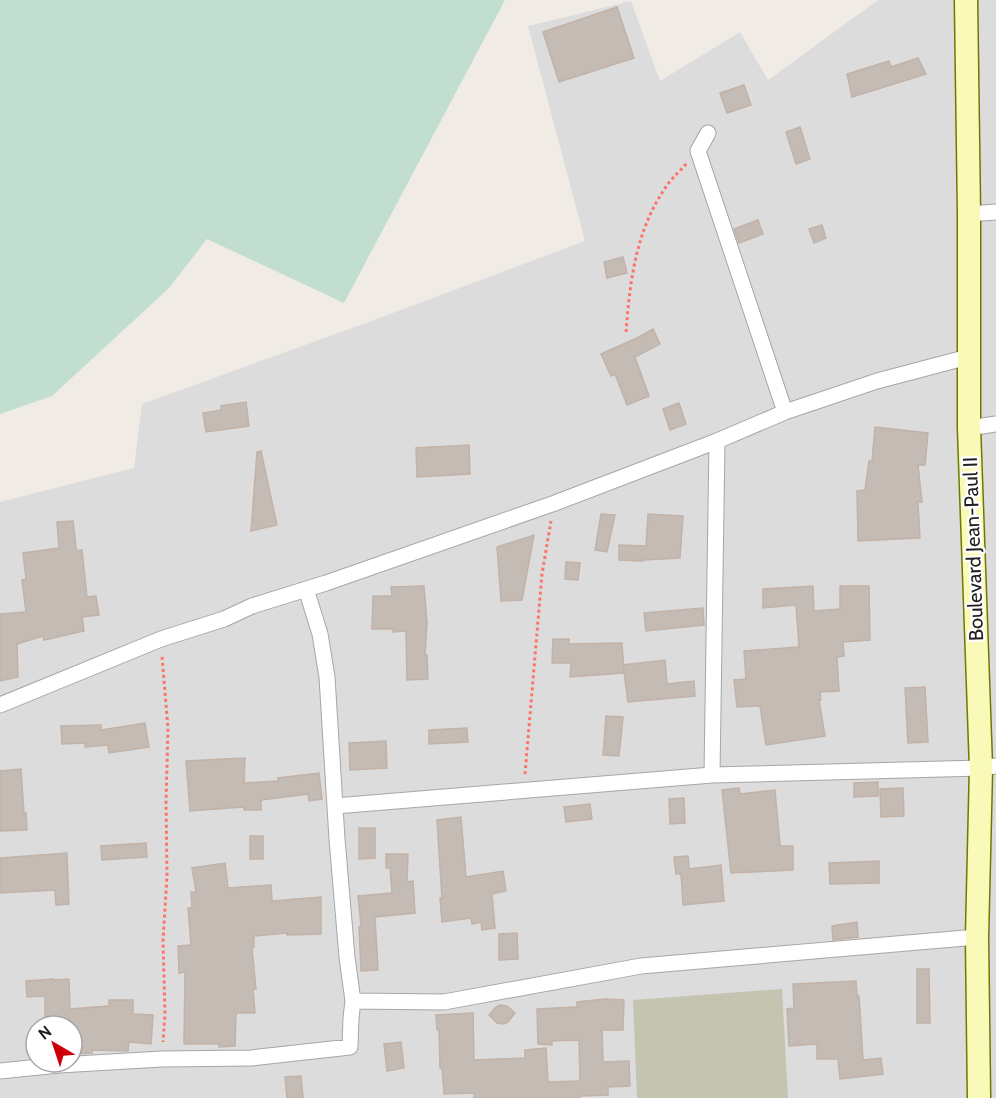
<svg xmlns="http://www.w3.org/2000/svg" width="996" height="1098" viewBox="0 0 996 1098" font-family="Cabin,sans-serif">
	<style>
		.residential { fill: #dddcdc; fill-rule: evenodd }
		.construction { fill: #c4c4b0 }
		.wetland { fill: #c1ded0 }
		.building { fill: #c4bbb4; stroke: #c2b2a7; stroke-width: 1.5 }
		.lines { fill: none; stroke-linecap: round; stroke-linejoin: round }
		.minor-casing { stroke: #a6a6a6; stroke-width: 17 }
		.secondary-casing { stroke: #6f7803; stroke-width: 25 }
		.path { stroke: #fb746a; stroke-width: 3; stroke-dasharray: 3 3; stroke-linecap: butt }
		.minor { stroke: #fff; stroke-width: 15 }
		.secondary { stroke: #f9fab8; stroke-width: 22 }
		.labels { text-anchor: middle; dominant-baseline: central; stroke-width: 4.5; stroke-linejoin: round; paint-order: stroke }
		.street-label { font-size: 20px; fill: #1f1f1f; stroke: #fff }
	</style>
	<rect width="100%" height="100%" fill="#f0ece5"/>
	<path class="residential" d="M 878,0 L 996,0 L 996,1098 L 0,1098 L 0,502 L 134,468 L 142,404 L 374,320 L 585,241 L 528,26 L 631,1 L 660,81 L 740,32 L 768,80 ZM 36,1026 L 72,1026 L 72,1062 L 36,1062 Z"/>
	<path class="construction" d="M 782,989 L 788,1098 L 637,1098 L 633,1000 Z"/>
	<path class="wetland" d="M 0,0 L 505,0 L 344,303 L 207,239 L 169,288 L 52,396 L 0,414 Z"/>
	<path class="building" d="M 617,7 L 634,58 L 559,82 L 543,32 Z
		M 918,58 L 926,74 L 852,97 L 847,74 L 889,61 L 891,67 Z
		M 744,85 L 751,105 L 727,113 L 720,93 Z
		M 800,127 L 810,159 L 796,164 L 786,132 Z
		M 758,220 L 763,234 L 739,243 L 734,229 Z
		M 822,225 L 826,238 L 814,243 L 809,229 Z
		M 623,257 L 627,273 L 607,278 L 604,262 Z
		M 653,329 L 660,344 L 635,357 L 649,396 L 627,405 L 615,374 L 611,376 L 601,354 L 635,339 Z
		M 246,402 L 249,426 L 206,432 L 203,413 L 221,410 L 221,406 Z
		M 679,403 L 686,424 L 670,430 L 663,409 Z
		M 875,427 L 928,433 L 925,465 L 918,465 L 922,502 L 918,502 L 920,538 L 858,541 L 857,491 L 865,490 L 869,461 L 872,461 Z
		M 469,445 L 470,474 L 417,477 L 416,448 Z
		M 261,451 L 277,525 L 251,531 L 257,452 Z
		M 601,514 L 615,515 L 607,552 L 595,550 Z
		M 648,514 L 683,516 L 680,558 L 643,560 L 643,561 L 619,560 L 619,545 L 646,546 Z
		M 73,521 L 76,548 L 77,551 L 82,550 L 87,597 L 96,596 L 99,615 L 82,617 L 84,631 L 44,640 L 43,636 L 17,644 L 18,677 L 0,681 L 0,614 L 26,612 L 22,580 L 26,579 L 23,553 L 59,548 L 57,522 Z
		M 534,535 L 522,600 L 501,601 L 497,547 Z
		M 566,562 L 580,563 L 578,580 L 565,579 Z
		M 424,586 L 427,623 L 425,655 L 427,655 L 428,679 L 407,680 L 406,631 L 393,632 L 393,629 L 372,629 L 373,596 L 392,596 L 391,587 Z
		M 813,586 L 814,611 L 840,609 L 840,586 L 869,586 L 870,640 L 843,642 L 844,656 L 837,657 L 839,691 L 820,692 L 821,700 L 819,700 L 825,736 L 766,745 L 760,706 L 737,707 L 734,680 L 746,679 L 744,651 L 799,647 L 796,605 L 763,608 L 763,589 Z
		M 703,608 L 704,625 L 646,631 L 644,613 Z
		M 553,639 L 569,639 L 569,644 L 622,643 L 624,673 L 570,677 L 571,663 L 552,663 Z
		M 665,660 L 667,684 L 694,681 L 695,696 L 628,702 L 623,665 Z
		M 925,687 L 928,742 L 908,743 L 905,688 Z
		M 606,716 L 623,717 L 619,756 L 603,755 Z
		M 145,723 L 149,747 L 109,753 L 108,745 L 85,747 L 85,743 L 62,744 L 61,726 L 101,725 L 101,730 Z
		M 467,728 L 468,742 L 429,744 L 429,730 Z
		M 386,741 L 387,768 L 350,770 L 349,743 Z
		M 245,758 L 244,783 L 278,781 L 278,778 L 319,773 L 322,799 L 309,801 L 308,794 L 261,800 L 261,810 L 244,810 L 244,807 L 190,811 L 186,761 Z
		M 21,769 L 24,813 L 26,813 L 27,830 L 0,831 L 0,771 Z
		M 878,782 L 878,796 L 854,797 L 854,783 Z
		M 739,788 L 740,794 L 775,790 L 780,846 L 793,846 L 793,870 L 731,873 L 722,790 Z
		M 903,788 L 904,816 L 881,817 L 880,789 Z
		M 684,798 L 685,823 L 670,824 L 669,799 Z
		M 590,804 L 592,819 L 566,822 L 564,807 Z
		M 461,817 L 466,877 L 503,871 L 506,891 L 492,894 L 495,928 L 482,930 L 481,922 L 472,924 L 471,918 L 442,922 L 440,898 L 442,898 L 437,820 Z
		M 359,828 L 375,828 L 375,858 L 359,859 Z
		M 250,836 L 263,836 L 263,859 L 250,859 Z
		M 146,843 L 147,857 L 102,860 L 101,846 Z
		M 67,853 L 69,904 L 56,905 L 55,890 L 0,893 L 0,858 Z
		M 386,854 L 408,854 L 407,882 L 413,881 L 415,913 L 375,917 L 378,970 L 361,971 L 359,927 L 361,926 L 358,896 L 392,893 L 390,868 L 386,868 Z
		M 688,856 L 689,869 L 721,865 L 724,901 L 683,905 L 681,874 L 676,874 L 674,857 Z
		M 879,861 L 879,883 L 830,884 L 829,863 Z
		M 225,863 L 228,888 L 271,885 L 272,901 L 321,897 L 321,934 L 287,935 L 287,933 L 254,936 L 254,947 L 252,948 L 256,989 L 253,989 L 255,1013 L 236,1013 L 235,1046 L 219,1047 L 219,1044 L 184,1044 L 185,972 L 179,973 L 178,946 L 191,945 L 188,908 L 192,908 L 191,892 L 196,892 L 192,868 Z
		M 857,922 L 858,937 L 833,940 L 832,926 Z
		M 517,933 L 518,959 L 499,960 L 499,934 Z
		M 917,969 L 929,969 L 930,1023 L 917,1023 Z
		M 53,979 L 53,980 L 69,979 L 70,1009 L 109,1006 L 109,1000 L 133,1000 L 133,1014 L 153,1015 L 151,1044 L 129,1042 L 128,1051 L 92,1050 L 92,1053 L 72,1054 L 72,1026 L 69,1026 L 69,1021 L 45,1021 L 45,996 L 27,997 L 26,981 Z
		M 856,981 L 857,996 L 859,996 L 863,1060 L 881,1058 L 883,1074 L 840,1079 L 838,1059 L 817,1059 L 817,1044 L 789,1046 L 787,1009 L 794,1008 L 793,984 Z
		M 605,999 L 624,1000 L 623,1030 L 602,1030 L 603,1062 L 629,1061 L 630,1086 L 608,1087 L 608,1095 L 580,1096 L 580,1098 L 474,1098 L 474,1093 L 444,1094 L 442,1068 L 440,1068 L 439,1030 L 437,1030 L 436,1015 L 473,1013 L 474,1060 L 525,1058 L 525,1050 L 546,1048 L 548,1082 L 580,1081 L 579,1040 L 552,1041 L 552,1045 L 538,1044 L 537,1009 L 577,1007 L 577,1002 Z
		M 500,1005 L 507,1006 L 515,1013 L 508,1022 L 504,1024 L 497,1023 L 489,1015 L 496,1007 Z
		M 401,1042 L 404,1068 L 387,1071 L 384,1044 Z
		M 301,1076 L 303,1098 L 287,1098 L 285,1077 Z"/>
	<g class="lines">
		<g class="minor-casing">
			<path id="minor" d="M 708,133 L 698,151 L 785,412
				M 969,214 L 996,212
				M 969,428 L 996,424
				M 0,705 L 161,639 L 224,619 L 252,606 L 326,583 L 555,503 L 717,441 L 785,412 L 877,381 L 968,357
				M 712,775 L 717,441
				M 335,806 L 712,775 L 981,768 L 996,766
				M 353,1001 L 444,1002 L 641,966 L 977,937
				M 0,1071 L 59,1065 L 162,1059 L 251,1058 L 350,1047 L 351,1018 L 353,1001 L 347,957 L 337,839 L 327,677 L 320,634 L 306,589"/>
		</g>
		<g class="secondary-casing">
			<path id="secondary" d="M 966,0 L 969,214 L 969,428 L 981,768 L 977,937 L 979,1098"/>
		</g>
		<path class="path" d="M 626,332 C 630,280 636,228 668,184 C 673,177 681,170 687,163
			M 162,657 L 168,728 L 166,801 L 167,876 L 163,941 L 165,1014 L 163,1042
			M 525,774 L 542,574 L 551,521"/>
		<use href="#minor" class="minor"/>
		<use href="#secondary" class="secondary"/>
	</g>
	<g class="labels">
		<g class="street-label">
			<text transform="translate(973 549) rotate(-92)">Boulevard Jean-Paul II</text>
		</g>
	</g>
	<g transform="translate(54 1044) rotate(321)"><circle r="28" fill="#ffffff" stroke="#a5a5a5" stroke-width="1.5"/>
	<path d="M0-4.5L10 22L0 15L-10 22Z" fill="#cd0007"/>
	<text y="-9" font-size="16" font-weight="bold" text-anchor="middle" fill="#1f1f1f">N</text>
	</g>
</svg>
